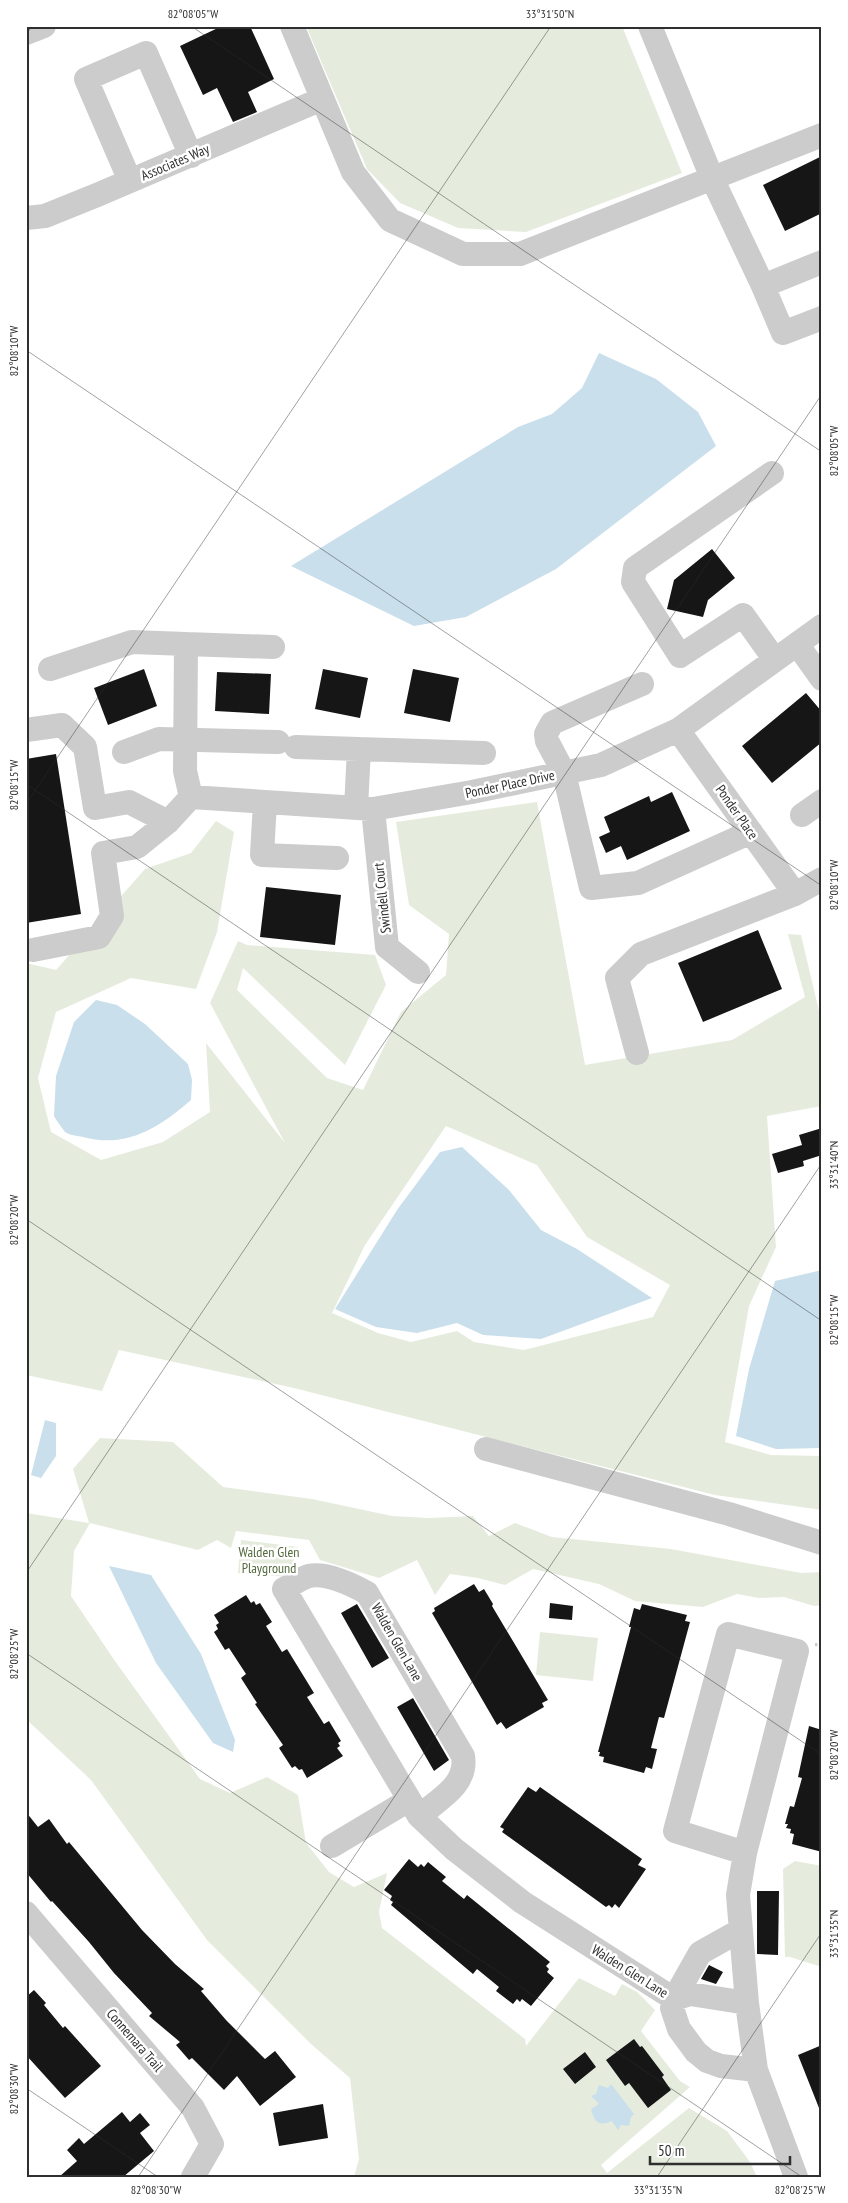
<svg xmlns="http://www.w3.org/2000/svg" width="848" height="2203" viewBox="0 0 848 2203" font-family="'PT Sans Narrow',sans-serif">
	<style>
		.green { fill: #e5ecdd; fill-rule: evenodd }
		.water { fill: #c9dfeb }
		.building { fill: #161616 }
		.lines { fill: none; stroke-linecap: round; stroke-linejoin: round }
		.path { stroke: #ccc; stroke-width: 3; stroke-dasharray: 2.5 2.5; stroke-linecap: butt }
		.minor { stroke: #ccc; stroke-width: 24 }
		.ticks { fill: none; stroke: #2f2f2f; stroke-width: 1; stroke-opacity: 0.45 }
		.labels { text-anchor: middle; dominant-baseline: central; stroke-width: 5; stroke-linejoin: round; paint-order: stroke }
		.street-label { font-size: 14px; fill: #2f2f2f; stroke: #fff }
		.park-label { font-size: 14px; fill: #536a3d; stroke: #fff }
		.neatline { fill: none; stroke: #2f2f2f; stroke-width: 2 }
		.ticks-label { font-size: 12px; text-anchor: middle; fill: #2f2f2f }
	</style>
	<rect width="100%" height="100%" fill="#fff"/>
	<path class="green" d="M 306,26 L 622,26 L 682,173 L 526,232 L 458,228 L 400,203 L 367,169 Z
		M 537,802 L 585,1065 L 732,1040 L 805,997 L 788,934 L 801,935 L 819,1011 L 822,1010 L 822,1106 L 767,1116 L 776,1247 L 749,1306 L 725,1442 L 771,1455 L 822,1456 L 822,1510 L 715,1495 L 294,1388 L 119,1350 L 102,1391 L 26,1375 L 26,963 L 56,970 L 145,869 L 191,853 L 216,821 L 234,832 L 217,932 L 196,989 L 131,978 L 56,1012 L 38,1078 L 51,1132 L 101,1160 L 163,1142 L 210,1112 L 206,1043 L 285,1143 L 210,1003 L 238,941 L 247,945 L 375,955 L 386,985 L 345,1065 L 243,968 L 237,990 L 327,1078 L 363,1090 L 401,1012 L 446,975 L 449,934 L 409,905 L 396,822 ZM 446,1126 L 537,1165 L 587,1237 L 670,1285 L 653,1317 L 524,1350 L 474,1342 L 457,1331 L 411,1342 L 378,1333 L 332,1313 L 365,1245 Z
		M 100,1438 L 173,1442 L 223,1487 L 312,1499 L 392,1516 L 429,1518 L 473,1516 L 489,1536 L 515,1523 L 552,1537 L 671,1549 L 801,1573 L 822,1572 L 822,1605 L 814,1606 L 784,1597 L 759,1598 L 737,1594 L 703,1607 L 635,1601 L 599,1584 L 533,1569 L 505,1585 L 478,1578 L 450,1574 L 435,1595 L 417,1560 L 379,1578 L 320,1560 L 309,1540 L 236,1531 L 231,1548 L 217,1540 L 198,1550 L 90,1523 L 74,1551 L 71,1596 L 115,1661 L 200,1779 L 230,1793 L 267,1777 L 298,1795 L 306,1843 L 329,1872 L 354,1887 L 387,1873 L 379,1912 L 382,1928 L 525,2039 L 526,2046 L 579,1978 L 615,1996 L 622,1984 L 637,1992 L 655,2010 L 641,2031 L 680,2081 L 690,2087 L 601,2165 L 607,2173 L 689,2108 L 727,2131 L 750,2162 L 757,2177 L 354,2177 L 359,2159 L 350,2078 L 311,2044 L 207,1940 L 91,1780 L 26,1719 L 26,1513 L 89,1523 L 73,1469 Z
		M 241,1540 L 298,1547 L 288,1577 L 238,1573 Z
		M 540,1632 L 598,1638 L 593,1681 L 536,1675 Z
		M 795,1861 L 822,1866 L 822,1967 L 790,1957 L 785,1957 L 783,1869 Z"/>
	<path class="water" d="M 599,353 L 656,379 L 698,412 L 716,446 L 556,569 L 466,617 L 414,626 L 291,566 L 518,427 L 552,414 L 582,388 Z
		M 96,1000 L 117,1005 L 145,1024 L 188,1064 L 192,1080 L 191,1100 C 160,1127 127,1149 83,1137 C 78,1136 69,1135 65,1132 C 61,1127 57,1121 54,1116 L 56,1076 L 74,1022 Z
		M 462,1147 L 509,1190 L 541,1230 L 577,1249 L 652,1298 L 541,1339 L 483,1335 L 457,1323 L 417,1333 L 376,1327 L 335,1309 L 397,1210 L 440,1152 Z
		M 822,1270 L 822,1448 L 776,1449 L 736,1436 L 749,1369 L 775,1281 Z
		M 45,1420 L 56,1423 L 56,1456 L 41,1478 L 31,1475 Z
		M 109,1566 L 151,1575 L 201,1654 L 235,1740 L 233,1752 L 213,1743 L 156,1663 Z
		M 611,2084 L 634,2114 L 631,2117 L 629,2126 L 621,2125 L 618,2130 L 612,2121 C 599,2127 594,2122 591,2109 L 599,2104 L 591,2096 L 596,2094 L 599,2085 L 608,2088 Z"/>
	<path class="building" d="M 222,26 L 250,26 L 274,79 L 248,92 L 257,112 L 233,122 L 217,88 L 203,95 L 180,46 Z
		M 822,156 L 822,213 L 785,231 L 763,185 Z
		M 712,549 L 735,578 L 708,600 L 703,617 L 667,609 L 674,580 Z
		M 144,669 L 157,706 L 108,725 L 94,688 Z
		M 323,669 L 368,678 L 360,718 L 315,709 Z
		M 413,669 L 459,678 L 450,722 L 404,713 Z
		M 217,672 L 271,674 L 269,714 L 215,711 Z
		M 806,693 L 822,712 L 822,742 L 772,783 L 742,746 Z
		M 56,754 L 81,914 L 26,923 L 26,759 Z
		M 672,792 L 690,831 L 627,860 L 621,846 L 606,853 L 599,837 L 610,832 L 604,817 L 649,796 L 651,802 Z
		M 266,887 L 341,895 L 335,945 L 260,937 Z
		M 758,930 L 782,989 L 703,1022 L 678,963 Z
		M 822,1128 L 822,1155 L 803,1161 L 804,1166 L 778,1173 L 772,1154 L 802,1145 L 799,1135 Z
		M 474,1584 L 479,1592 L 484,1589 L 493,1604 L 492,1606 L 548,1700 L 542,1703 L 544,1707 L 506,1729 L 501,1722 L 497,1725 L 432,1613 L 435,1611 L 434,1608 Z
		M 246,1595 L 251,1603 L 254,1601 L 256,1605 L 260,1603 L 272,1622 L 266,1626 L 282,1652 L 287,1649 L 314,1693 L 307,1697 L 324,1724 L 329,1721 L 341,1741 L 338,1743 L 340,1746 L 337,1748 L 343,1756 L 307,1778 L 302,1769 L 299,1770 L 295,1766 L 292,1768 L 279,1748 L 283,1745 L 255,1704 L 257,1703 L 241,1678 L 246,1674 L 229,1648 L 225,1650 L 214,1632 L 218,1629 L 216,1625 L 219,1623 L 214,1615 Z
		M 550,1603 L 573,1606 L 572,1620 L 549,1618 Z
		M 357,1604 L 389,1658 L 372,1668 L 341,1613 Z
		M 642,1604 L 687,1615 L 685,1621 L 690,1622 L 664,1718 L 659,1717 L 651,1748 L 657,1749 L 652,1769 L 646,1767 L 644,1773 L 603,1762 L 604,1757 L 599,1756 L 600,1752 L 598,1752 L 631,1627 L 629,1627 L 634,1608 L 640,1610 Z
		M 413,1698 L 449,1760 L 434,1771 L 397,1707 Z
		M 809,1726 L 822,1730 L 822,1852 L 792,1844 L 794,1834 L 790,1833 L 791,1829 L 786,1828 L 788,1824 L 785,1824 L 790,1806 L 794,1807 L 802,1778 L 798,1777 Z
		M 528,1787 L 536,1792 L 540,1787 L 642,1859 L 638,1865 L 646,1869 L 619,1908 L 615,1904 L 612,1908 L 609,1905 L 606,1907 L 502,1832 L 504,1829 L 500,1827 Z
		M 26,1812 L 38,1827 L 49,1819 L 67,1844 L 69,1842 L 142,1930 L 175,1964 L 204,1989 L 201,1991 L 226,2020 L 265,2059 L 275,2051 L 296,2077 L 260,2106 L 237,2076 L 224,2090 L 192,2058 L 189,2060 L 176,2045 L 180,2042 L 149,2016 L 152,2013 L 114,1973 L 89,1942 L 52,1901 L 51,1902 L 26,1872 Z
		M 409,1859 L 418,1867 L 421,1864 L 424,1867 L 428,1862 L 446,1877 L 442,1881 L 464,1899 L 467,1895 L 550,1962 L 546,1966 L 549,1969 L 547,1972 L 554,1978 L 531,2006 L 522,1999 L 520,2002 L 517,1999 L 513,2004 L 496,1991 L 499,1987 L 477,1969 L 473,1974 L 391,1905 L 393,1902 L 390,1900 L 392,1896 L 384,1890 Z
		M 757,1891 L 779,1891 L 778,1955 L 757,1954 Z
		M 709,1965 L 723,1972 L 716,1984 L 701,1979 Z
		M 34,1990 L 46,2003 L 44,2005 L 63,2028 L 65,2026 L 101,2066 L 65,2098 L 26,2055 L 26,1997 Z
		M 634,2039 L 640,2047 L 642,2046 L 664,2075 L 662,2077 L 671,2090 L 648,2108 L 629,2083 L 625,2086 L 606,2060 Z
		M 822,2045 L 822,2113 L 821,2113 L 798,2055 Z
		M 585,2052 L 596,2067 L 575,2084 L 563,2069 Z
		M 323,2104 L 328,2138 L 279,2146 L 273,2113 Z
		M 122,2112 L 130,2122 L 140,2113 L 150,2125 L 140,2133 L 154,2151 L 123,2177 L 59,2177 L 77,2161 L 67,2150 L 79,2138 L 84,2144 Z"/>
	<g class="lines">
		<path class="path" d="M 815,1645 L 822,1643"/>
		<path class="minor" d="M 292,26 L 353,172 L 390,220 L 463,254 L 520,254 L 822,135
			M 650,26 L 712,178 L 763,286 L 822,262
			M 26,33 L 44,26
			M 130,181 L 86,79 L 146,53 L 191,156
			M 26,218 L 45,216 L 97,195 L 322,99
			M 763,286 L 783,333 L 822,318
			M 772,473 L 635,568 L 633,582 L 680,656 L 743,615 L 775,660
			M 186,644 L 273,647
			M 797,644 L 822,679
			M 50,669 L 132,642 L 186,644 L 185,771 L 191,797
			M 642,684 L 552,723 L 546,734 L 547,741 L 564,773 L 591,888 L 638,883 L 751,832
			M 26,730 L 62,725 L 85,747 L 95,808 L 129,802 L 168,822
			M 678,730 L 795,894
			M 296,747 L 484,753
			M 124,752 L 159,739 L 278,742
			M 265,802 L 262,855 L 337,858
			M 356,808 L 359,749
			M 373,809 L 387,947 L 418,972
			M 802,815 L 822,801
			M 33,950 L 99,937 L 112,916 L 103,853 L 137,847 L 168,822 L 191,797 L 373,809 L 472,792 L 601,765 L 678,730 L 822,626
			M 637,1053 L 617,978 L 641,954 L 795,894 L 822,879
			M 486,1449 L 729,1514 L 822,1543
			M 419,1816 C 438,1800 468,1785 463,1756 L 367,1593 C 353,1585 326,1572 309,1576 C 301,1578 292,1585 284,1589 L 419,1816 L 454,1849 L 522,1902 L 674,1999 L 690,1994 L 747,2003 L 756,2070 L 796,2177
			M 332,1846 L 409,1800
			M 745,1853 L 675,1831 L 728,1634 L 797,1651 L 745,1853 L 738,1895 L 747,2003
			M 26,1913 L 193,2108 L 212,2144 L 193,2177
			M 741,1930 L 700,1953 L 674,1999 L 672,2008 L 679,2029 L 696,2052 L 707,2061 L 721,2066 L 756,2070"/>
	</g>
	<path class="ticks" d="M 191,26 L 822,452M 26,35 L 32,26M 26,350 L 822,886M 26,784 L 822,1321M 26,804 L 551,26M 26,1219 L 822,1755M 26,1573 L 822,394M 26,1653 L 802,2177M 26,2088 L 158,2177M 138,2177 L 822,1163M 657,2177 L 822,1932"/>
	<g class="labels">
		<g class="street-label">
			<text transform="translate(175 162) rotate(-23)">Associates Way</text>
			<text transform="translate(510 784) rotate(-12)">Ponder Place Drive</text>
			<text transform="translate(737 812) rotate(55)">Ponder Place</text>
			<text transform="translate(382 898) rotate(-96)">Swindell Court</text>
			<text transform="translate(397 1642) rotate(60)">Walden Glen Lane</text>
			<text transform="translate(630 1971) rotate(32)">Walden Glen Lane</text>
			<text transform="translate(135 2040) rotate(49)">Connemara Trail</text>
		</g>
		<g class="park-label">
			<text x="269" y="1552">Walden Glen<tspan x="269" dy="16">Playground</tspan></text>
		</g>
	</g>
	<rect width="848" height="2203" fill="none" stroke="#ffffff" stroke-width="55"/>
	<path d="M650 2156v8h140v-8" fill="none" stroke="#2f2f2f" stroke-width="2.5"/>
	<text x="658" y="2156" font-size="15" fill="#2f2f2f" stroke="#ffffff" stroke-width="4" paint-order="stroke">50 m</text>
	<rect x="28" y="28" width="792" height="2148" class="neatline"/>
	<g class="ticks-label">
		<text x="193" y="18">82°08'05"W</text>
		<text x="550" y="18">33°31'50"N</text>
		<text transform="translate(14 351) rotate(-90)" y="4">82°08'10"W</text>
		<text transform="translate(834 451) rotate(-90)" y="4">82°08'05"W</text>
		<text transform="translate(14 785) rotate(-90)" y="4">82°08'15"W</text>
		<text transform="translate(834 885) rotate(-90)" y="4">82°08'10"W</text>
		<text transform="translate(834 1165) rotate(-90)" y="4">33°31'40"N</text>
		<text transform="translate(14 1220) rotate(-90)" y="4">82°08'20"W</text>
		<text transform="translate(834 1320) rotate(-90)" y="4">82°08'15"W</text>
		<text transform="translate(14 1654) rotate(-90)" y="4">82°08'25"W</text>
		<text transform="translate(834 1755) rotate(-90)" y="4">82°08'20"W</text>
		<text transform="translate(834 1934) rotate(-90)" y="4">33°31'35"N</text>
		<text transform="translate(14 2089) rotate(-90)" y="4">82°08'30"W</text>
		<text x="156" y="2194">82°08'30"W</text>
		<text x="658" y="2194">33°31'35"N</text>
		<text x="800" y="2194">82°08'25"W</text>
	</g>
</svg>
